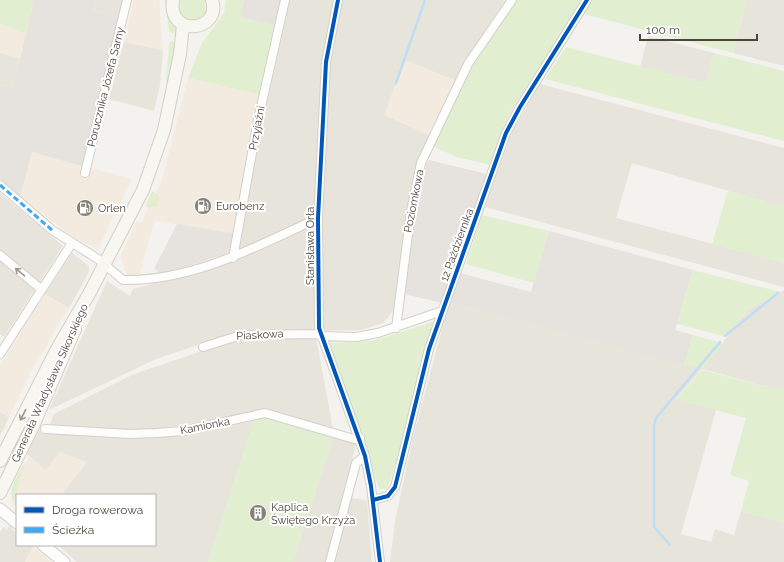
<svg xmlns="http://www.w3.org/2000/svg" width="784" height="562" viewBox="0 0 784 562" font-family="Raleway,sans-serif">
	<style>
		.residential { fill: #e7e4dc }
		.commercial { fill: #f3ebdf }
		.industrial { fill: #e6e2de }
		.green { fill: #e1eecf }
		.parking { fill: #e6e3df }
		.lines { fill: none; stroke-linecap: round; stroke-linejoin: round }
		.stream { stroke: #c0ddf1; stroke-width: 2.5 }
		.minor-casing { stroke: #d2d0cb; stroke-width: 10 }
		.tertiary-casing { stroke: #d2d0cb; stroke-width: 13 }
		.secondary-casing { stroke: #d3cfc5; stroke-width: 14 }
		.minor { stroke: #fdfdfc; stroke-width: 8 }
		.tertiary { stroke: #fdfdfc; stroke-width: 11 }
		.secondary { stroke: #f7f6f1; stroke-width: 12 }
		.quiet { stroke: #3fa9f5; stroke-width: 3; stroke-dasharray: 6 3; stroke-linecap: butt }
		.cycleway-casing { stroke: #fff; stroke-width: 6 }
		.cycleway { stroke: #0057b8; stroke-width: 4 }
		.oneway { stroke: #9b9791 }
		.oneway2 { stroke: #98948c }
		.labels { text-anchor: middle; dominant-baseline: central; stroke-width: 4; stroke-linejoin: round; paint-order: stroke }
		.street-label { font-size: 11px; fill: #4b4439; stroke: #fff }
		.poi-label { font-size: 11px; fill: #4b4439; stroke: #fff; text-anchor: start }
	</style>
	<rect width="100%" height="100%" fill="#f4f2ee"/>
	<path class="residential" d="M 96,0 L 123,0 L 118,18 L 93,11 Z
		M 287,0 L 504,0 L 456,81 L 395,85 L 385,114 L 431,136 L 419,162 L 411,190 L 393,311 L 383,323 L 362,330 L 236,332 L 156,359 L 49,410 L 107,281 L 130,296 L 133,289 L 205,270 L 236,260 L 255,152 Z
		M 747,0 L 784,0 L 784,66 L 733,53 Z
		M 648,36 L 714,53 L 706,83 L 640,67 Z
		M 124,42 L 163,50 L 160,85 L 154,111 L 109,99 Z
		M 0,53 L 20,58 L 13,88 L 0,85 Z
		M 540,84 L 784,148 L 784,207 L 632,163 L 616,218 L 784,263 L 784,287 L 485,207 L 512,132 Z
		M 0,193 L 63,246 L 4,337 L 0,334 Z
		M 72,253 L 89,266 L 89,272 L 69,308 L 45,294 Z
		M 784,290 L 784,391 L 702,369 L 676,399 L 716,410 L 681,534 L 711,542 L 715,529 L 734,535 L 741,511 L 784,523 L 784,562 L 390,562 L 395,521 L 412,441 L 449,303 L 702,369 L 749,309 Z
		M 316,337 L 333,429 L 265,410 L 184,427 L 156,430 L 128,431 L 49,427 L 54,414 L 134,374 L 235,340 Z
		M 0,412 L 9,417 L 0,436 Z
		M 254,421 L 208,562 L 77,562 L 58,545 L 155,545 L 155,495 L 61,495 L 87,462 L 45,470 L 27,454 L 38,430 L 62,433 L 183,434 Z
		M 333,438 L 356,444 L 343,496 L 367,501 L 372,562 L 293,562 Z
		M 9,526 L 17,533 L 17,545 L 33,546 L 25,562 L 0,562 L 0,532 L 3,527 L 7,530 Z"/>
	<path class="commercial" d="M 134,0 L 159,0 L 163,50 L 124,42 Z
		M 0,24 L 26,33 L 20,58 L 0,53 Z
		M 406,60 L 456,81 L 431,136 L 384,115 Z
		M 188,78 L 261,95 L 233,233 L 154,221 L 140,274 L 130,276 L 127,275 L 120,256 L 137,222 L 141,223 L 162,180 Z
		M 32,152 L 132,179 L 98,249 L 74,238 L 20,197 Z
		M 45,294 L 69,308 L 30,373 L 9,417 L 0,412 L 0,365 Z
		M 60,452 L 87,462 L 61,495 L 17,495 L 17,507 L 13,503 L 12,490 L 29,456 L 45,470 Z
		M 33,546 L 52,562 L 25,562 Z"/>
	<path class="industrial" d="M 34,0 L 96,0 L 93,11 L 118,18 L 82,166 L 32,152 L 20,197 L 0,179 L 0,85 L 13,88 Z
		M 244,0 L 282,0 L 276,26 L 240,17 Z
		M 429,160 L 487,174 L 442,303 L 400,293 L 410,232 L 426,165 Z
		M 177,224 L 233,233 L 229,251 L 225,254 L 169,273 L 161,273 L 154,269 Z
		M 549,231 L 693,270 L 675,330 L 693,335 L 684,365 L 449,303 L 460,273 L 531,292 Z"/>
	<path class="green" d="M 0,0 L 34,0 L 26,33 L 0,24 Z
		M 165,0 L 169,0 L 171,18 L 177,27 L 177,34 L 169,32 Z
		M 180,0 L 205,0 L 206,12 C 199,23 187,23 179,13 Z
		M 226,0 L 244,0 L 240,17 L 276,26 L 261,95 L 188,78 L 202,43 L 224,13 Z
		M 504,0 L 582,0 L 513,108 L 504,125 L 490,165 L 457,157 L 432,146 L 469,57 Z
		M 592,0 L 747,0 L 733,53 L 584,14 Z
		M 171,41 L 176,42 L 168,82 L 166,83 L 169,44 Z
		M 566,47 L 706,83 L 714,53 L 784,71 L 784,141 L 545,79 Z
		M 152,191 L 160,197 L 156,206 L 148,208 L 146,205 Z
		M 728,191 L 784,207 L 784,263 L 712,244 Z
		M 482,215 L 549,231 L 534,283 L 466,264 Z
		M 693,270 L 781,292 L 749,309 L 727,337 L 677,324 Z
		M 433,322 L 397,464 L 395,464 L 388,487 L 385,489 L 379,489 L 362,434 L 327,343 L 372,341 Z
		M 693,335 L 723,343 L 702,370 L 784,391 L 784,523 L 741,511 L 749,481 L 730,475 L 746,418 L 676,400 L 702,370 L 684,365 Z
		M 264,418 L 333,438 L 293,562 L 208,562 L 254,421 Z
		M 23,465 L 25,466 L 20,477 L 14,504 L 17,507 C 4,494 16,479 23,465 Z"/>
	<path class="parking" d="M 42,102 L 49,104 L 44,124 L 37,123 Z"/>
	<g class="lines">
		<path class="stream" d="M 396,83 L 425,0
			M 725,336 L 778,293
			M 670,545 L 654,527 L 654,426 L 656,418 L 720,342"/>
		<g class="minor-casing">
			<path id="minor" d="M 338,0 L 326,62 L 318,218 L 319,328 L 365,456 L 371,486 L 380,562
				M 85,173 L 127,0
				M 0,185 L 52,230 L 98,259 L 123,280 C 193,281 256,247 318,218
				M 0,255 L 41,289
				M 233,258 L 258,120 L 285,0
				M 396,328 L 411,211 L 421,163 L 468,64 L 512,0
				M 320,336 L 356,337 L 378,333 L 442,311
				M 203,347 L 241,335 L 320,334
				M 0,354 L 72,243
				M 45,429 L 130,434 L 156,433 L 183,431 L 265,413 L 354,439 L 360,438
				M 373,500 L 388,496 L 395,487 L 429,349 L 506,133 L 520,107 L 587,0
				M 330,562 L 356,463 L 365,456"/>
		</g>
		<g class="tertiary-casing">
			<path id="tertiary" d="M 0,509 L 17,523
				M 43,545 L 64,562"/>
		</g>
		<g class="secondary-casing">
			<path id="secondary" d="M 173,0 C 167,38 222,32 212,0
				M 0,461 L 57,349 L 89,294 L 143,190 L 164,130 L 180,54 L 183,25
				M 0,493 L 33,426 L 75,329"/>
		</g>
		<use href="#minor" class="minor"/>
		<use href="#tertiary" class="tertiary"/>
		<use href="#secondary" class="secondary"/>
		<path class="quiet" d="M 0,185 L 52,230"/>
		<g class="cycleway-casing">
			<path id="cycleway" d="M 338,0 L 326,62 L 318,218 L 319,328 L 365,456 L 371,486 L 380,562
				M 373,500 L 388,496 L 395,487 L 429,349 L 506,133 L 520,107 L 587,0"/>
		</g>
		<use href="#cycleway" class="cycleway"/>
	</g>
	<defs><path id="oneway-shaft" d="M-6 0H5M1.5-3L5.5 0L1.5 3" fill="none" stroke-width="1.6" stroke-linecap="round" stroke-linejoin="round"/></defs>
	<use class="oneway" href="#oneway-shaft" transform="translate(20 272) rotate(-140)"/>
	<use class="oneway2" href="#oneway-shaft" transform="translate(23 415) rotate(117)"/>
	<defs>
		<g id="fuel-disc" transform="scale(0.9)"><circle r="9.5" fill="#868178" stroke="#fff"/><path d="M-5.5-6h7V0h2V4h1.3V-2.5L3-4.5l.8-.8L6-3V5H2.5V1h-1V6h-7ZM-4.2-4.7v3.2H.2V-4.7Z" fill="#fff"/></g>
		<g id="building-disc" transform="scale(0.9)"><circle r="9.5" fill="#868178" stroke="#fff"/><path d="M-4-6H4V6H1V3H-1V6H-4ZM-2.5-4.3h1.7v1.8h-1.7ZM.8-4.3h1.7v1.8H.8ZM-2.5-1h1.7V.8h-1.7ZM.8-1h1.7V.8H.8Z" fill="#fff"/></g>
	</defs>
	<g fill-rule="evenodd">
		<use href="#fuel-disc" x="203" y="206"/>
		<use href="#fuel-disc" x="85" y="208"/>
		<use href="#building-disc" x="258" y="513"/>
	</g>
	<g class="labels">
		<g class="street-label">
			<text transform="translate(106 87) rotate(-76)">Porucznika Józefa Sarny</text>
			<text transform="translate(257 128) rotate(-79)">Przyjaźni</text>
			<text transform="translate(414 201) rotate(-79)">Poziomkowa</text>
			<text transform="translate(457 245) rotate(-70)">12 Października</text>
			<text transform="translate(310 246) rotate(-90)">Stanisława Orła</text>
			<text transform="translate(260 335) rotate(-3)">Piaskowa</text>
			<text transform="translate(50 383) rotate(-66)">Generała Władysława Sikorskiego</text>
			<text transform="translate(205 426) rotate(-11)">Kamionka</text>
		</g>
		<g class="poi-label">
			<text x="216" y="206">Eurobenz</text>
			<text x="98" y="208">Orlen</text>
			<text x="271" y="507">Kaplica<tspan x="271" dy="13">Świętego Krzyża</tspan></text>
		</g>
	</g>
	<rect x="16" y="494" width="140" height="52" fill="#ffffff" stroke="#b7b4b0"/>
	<rect x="24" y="507" width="20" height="6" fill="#0057b8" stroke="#b7b4b0"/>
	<text x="52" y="514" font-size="12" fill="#4b4439">Droga rowerowa</text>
	<rect x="24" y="527" width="20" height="6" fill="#3fa9f5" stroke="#b7b4b0"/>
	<text x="52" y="534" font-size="12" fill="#4b4439">Ścieżka</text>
	<path d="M640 34v6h117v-6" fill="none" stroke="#4b4439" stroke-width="2"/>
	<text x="646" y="34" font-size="12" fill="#4b4439" stroke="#ffffff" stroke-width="3" paint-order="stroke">100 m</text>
</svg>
